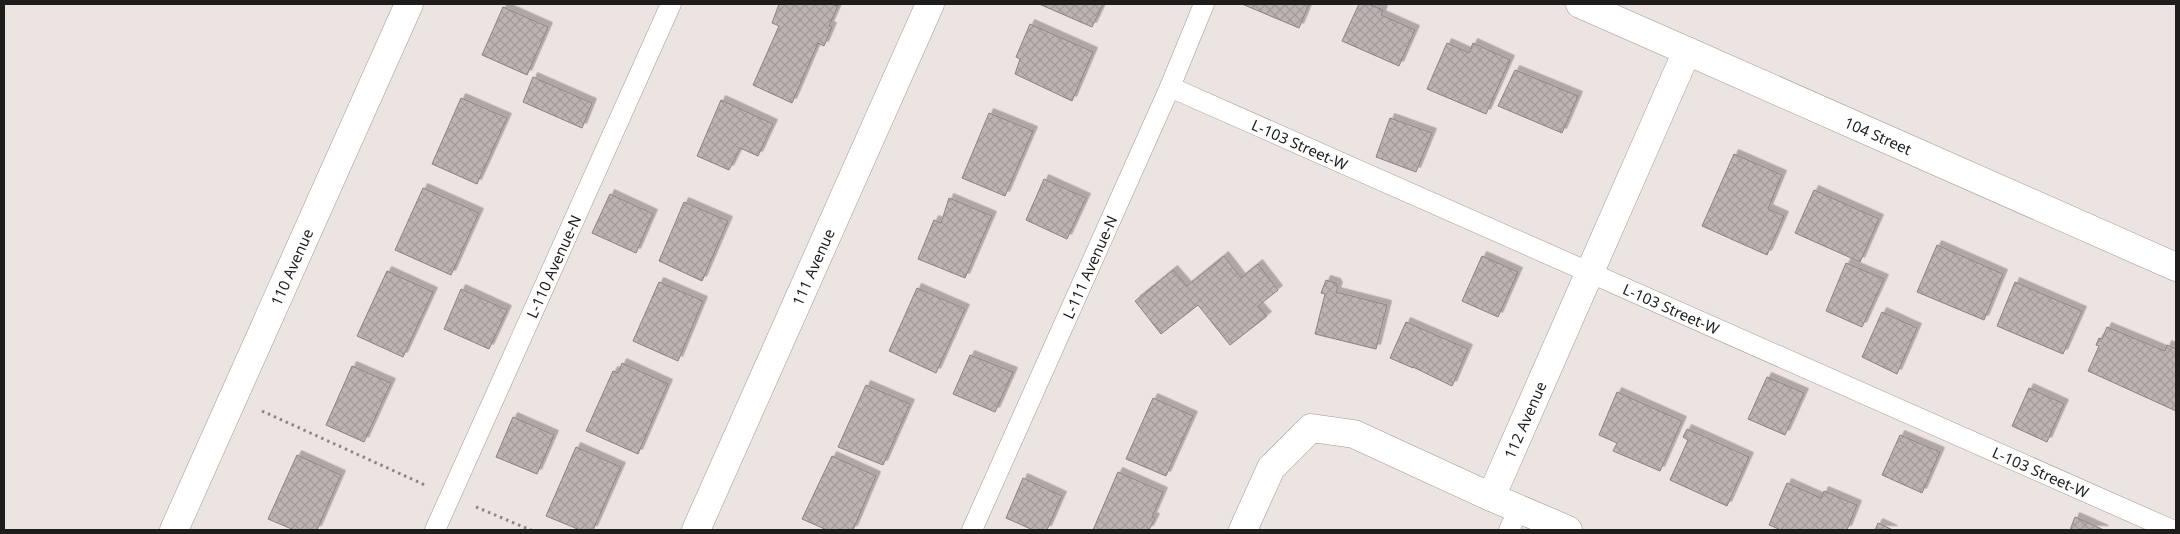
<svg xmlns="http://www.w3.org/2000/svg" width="2180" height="534" viewBox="0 0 2180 534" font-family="'Noto Sans',sans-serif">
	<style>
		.building { fill: url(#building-cross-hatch); stroke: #8b8481; filter: url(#shadow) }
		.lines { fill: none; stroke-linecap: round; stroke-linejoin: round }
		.service-casing { stroke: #9f9895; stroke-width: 21 }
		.minor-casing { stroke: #9f9895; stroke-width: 29 }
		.tertiary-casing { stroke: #9f9895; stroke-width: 29 }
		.path { stroke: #8c8785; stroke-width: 3; stroke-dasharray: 2.5 4; stroke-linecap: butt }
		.service { stroke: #fff; stroke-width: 20 }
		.minor { stroke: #fff; stroke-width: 28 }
		.tertiary { stroke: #fff; stroke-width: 28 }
		.labels { text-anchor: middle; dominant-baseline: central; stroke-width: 5; stroke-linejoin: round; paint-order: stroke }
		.street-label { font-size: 15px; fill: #1f1d1c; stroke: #ece4e1 }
	</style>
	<defs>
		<pattern id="building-cross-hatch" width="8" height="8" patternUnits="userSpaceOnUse" patternTransform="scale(1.25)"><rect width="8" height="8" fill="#bcb4b1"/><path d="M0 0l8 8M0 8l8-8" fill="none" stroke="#a19a98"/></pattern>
		<filter id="shadow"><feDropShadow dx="4.5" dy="-4.5" stdDeviation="0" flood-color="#0004"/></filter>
	</defs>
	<rect width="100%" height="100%" fill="#ece4e1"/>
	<path class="building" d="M 779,4 L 831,4 L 838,6 L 829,26 L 832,27 L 824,46 L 818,43 L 792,103 L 753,85 L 779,26 L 772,23 Z
		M 1039,4 L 1103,4 L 1092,27 Z
		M 1242,4 L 1309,4 L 1299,28 Z
		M 1359,4 L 1368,4 L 1383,10 L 1381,15 L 1415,30 L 1399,66 L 1342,41 Z
		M 503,7 L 548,27 L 527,75 L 482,55 Z
		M 1030,24 L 1093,52 L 1072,101 L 1015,74 L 1020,59 L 1016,57 Z
		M 1447,43 L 1469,53 L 1473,43 L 1510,60 L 1486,114 L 1427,89 Z
		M 1515,70 L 1578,96 L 1562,133 L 1498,106 Z
		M 533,77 L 592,103 L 582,128 L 523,102 Z
		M 461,98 L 507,118 L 477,184 L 432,164 Z
		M 721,100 L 773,124 L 758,156 L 740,148 L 729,170 L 697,156 Z
		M 989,113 L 1033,131 L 1005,196 L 962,178 Z
		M 1390,118 L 1432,133 L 1416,172 L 1376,157 Z
		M 1734,154 L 1782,175 L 1768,209 L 1784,216 L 1767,255 L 1702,226 Z
		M 1044,179 L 1086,198 L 1067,239 L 1026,220 Z
		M 423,188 L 479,213 L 451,275 L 395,250 Z
		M 1814,190 L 1879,219 L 1860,262 L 1795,233 Z
		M 610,194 L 653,214 L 636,253 L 592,233 Z
		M 949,198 L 992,216 L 965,278 L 918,259 L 934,220 L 941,223 Z
		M 684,202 L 728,221 L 702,281 L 659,261 Z
		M 1937,245 L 2003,274 L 1984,320 L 1917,292 Z
		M 1224,256 L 1241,278 L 1258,264 L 1278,290 L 1258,306 L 1267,316 L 1230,345 L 1198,305 L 1161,334 L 1135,301 L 1173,270 L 1187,286 Z
		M 1482,256 L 1518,272 L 1498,317 L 1462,301 Z
		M 1846,263 L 1884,279 L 1862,327 L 1826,311 Z
		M 387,271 L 433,292 L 403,357 L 357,336 Z
		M 1326,280 L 1336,283 L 1338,287 L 1336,292 L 1387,305 L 1376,349 L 1315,334 L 1325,294 L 1321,293 Z
		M 659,282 L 703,301 L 678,361 L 633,341 Z
		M 2015,282 L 2082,311 L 2063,354 L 1997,326 Z
		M 917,288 L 965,309 L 936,373 L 889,351 Z
		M 461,289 L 507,310 L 489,349 L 444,329 Z
		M 1882,312 L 1917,328 L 1897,374 L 1862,357 Z
		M 1406,322 L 1468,349 L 1452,386 L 1413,367 L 1413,368 L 1390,358 Z
		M 2107,327 L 2165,351 L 2167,345 L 2176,349 L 2176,411 L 2088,371 L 2099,346 L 2096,345 L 2099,338 L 2102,339 Z
		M 970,355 L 1013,372 L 995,412 L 953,394 Z
		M 622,363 L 668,384 L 638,454 L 586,431 L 613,371 L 618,373 Z
		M 352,366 L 391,383 L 364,442 L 326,425 Z
		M 1767,377 L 1804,393 L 1785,435 L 1748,419 Z
		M 866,385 L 910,404 L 883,465 L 838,447 Z
		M 2029,388 L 2064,404 L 2047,442 L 2012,426 Z
		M 1617,392 L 1682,421 L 1660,471 L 1613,451 L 1617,443 L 1599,435 Z
		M 1153,398 L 1193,416 L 1166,476 L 1126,459 Z
		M 513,417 L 554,435 L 537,474 L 496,457 Z
		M 1687,429 L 1749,457 L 1727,506 L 1670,480 L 1688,440 L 1683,437 Z
		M 1900,435 L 1940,452 L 1922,493 L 1882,475 Z
		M 576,447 L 621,467 L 593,530 L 580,530 L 546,516 Z
		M 297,455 L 341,475 L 317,530 L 294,530 L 268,519 Z
		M 832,456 L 876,476 L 853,530 L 827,530 L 802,519 Z
		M 1118,472 L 1163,492 L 1152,517 L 1155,518 L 1149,530 L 1093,530 Z
		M 1023,478 L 1062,496 L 1047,530 L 1033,530 L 1006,518 Z
		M 1787,483 L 1821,498 L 1824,491 L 1857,505 L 1847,530 L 1781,530 L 1769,525 Z
		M 2075,517 L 2104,530 L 2070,530 Z
		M 1878,523 L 1893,530 L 1875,530 Z"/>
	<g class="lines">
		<g class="service-casing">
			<g id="service">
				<path id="s1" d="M 1170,87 L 2172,530"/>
				<path id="s2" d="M 435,530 L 671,4"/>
				<path id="s3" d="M 972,530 L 1170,87 L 1204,4"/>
				<path d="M 1509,530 L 1519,509"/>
			</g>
		</g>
		<g class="minor-casing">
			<g id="minor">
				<path id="s4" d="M 1687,51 L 2176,267"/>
				<path id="s5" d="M 174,530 L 409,4"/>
				<path id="s6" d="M 696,530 L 930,4"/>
				<path d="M 1243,530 L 1271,468 L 1311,428 L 1354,434 L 1491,497"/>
			</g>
		</g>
		<g class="tertiary-casing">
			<g id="tertiary">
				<path id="s7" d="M 1568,530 L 1491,497 L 1687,51 L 1580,4"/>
			</g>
		</g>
		<path class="path" d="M 262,411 L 425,485
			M 476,507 L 531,530"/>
		<use href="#service" class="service"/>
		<use href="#minor" class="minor"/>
		<use href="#tertiary" class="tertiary"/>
	</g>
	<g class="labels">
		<g class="street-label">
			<text stroke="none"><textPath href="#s4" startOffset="209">104 Street</textPath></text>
			<text stroke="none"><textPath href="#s1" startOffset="142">L-103 Street-W</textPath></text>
			<text stroke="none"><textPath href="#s5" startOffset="288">110 Avenue</textPath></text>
			<text stroke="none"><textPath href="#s2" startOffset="289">L-110 Avenue-N</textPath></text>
			<text stroke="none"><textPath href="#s6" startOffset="288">111 Avenue</textPath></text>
			<text stroke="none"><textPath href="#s3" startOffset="288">L-111 Avenue-N</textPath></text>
			<text stroke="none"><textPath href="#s1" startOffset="548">L-103 Street-W</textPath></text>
			<text stroke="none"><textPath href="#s7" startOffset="168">112 Avenue</textPath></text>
			<text stroke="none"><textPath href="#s1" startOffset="952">L-103 Street-W</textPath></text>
		</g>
	</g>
	<rect width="2180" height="534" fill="none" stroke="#1f1d1c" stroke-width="10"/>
</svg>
